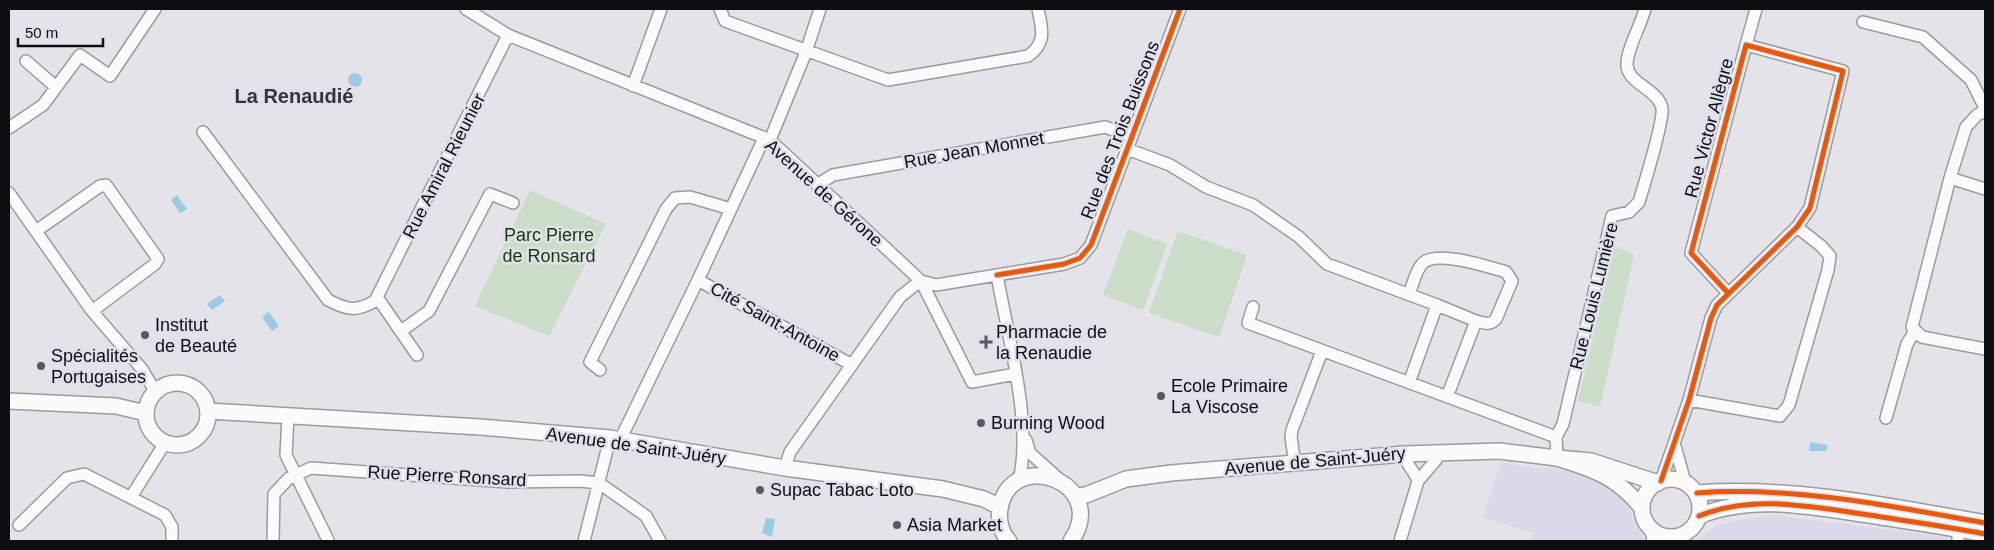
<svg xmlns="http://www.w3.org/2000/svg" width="1994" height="550" viewBox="0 0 1994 550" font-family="Helvetica,sans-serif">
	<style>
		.built { fill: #d9d9e7 }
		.green { fill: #cbdcc9 }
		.water { fill: #9acbe2 }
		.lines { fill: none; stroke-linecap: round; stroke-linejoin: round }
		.minor-casing { stroke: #9a9a9f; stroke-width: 14 }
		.major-casing { stroke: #9a9a9f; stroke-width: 18 }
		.minor { stroke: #fbfbfc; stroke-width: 11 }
		.major { stroke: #fbfbfc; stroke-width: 15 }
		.cycleway-casing { stroke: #e0e0ec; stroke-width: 8 }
		.cycleway { stroke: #e8590c; stroke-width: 5 }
		.poi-dot { fill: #59595d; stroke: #e0e0ec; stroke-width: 2 }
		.labels { text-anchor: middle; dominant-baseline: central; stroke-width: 5; stroke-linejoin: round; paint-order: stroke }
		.street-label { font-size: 18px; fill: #0e0e12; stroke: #e0e0ec }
		.park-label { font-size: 18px; fill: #133a05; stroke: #e0e0ec }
		.poi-label { font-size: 18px; fill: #0e0e12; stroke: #e0e0ec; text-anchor: start }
		.quarter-label { font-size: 20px; font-weight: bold; fill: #33333c; stroke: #e0e0ec }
	</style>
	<rect width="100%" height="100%" fill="#e3e3e9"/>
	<path class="built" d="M 1501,463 L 1573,472 L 1613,490 L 1630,508 L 1633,521 L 1645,541 L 1530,541 L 1533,533 L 1483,517 Z
		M 1774,515 L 1945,537 L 1950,541 L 1695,541 L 1716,526 L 1737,520 Z"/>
	<path class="green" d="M 530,190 L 606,224 L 549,336 L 475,306 Z
		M 1128,229 L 1167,244 L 1143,310 L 1103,295 Z
		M 1178,231 L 1247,255 L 1219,337 L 1149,313 Z
		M 1615,246 L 1634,255 L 1600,407 L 1578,401 Z"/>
	<path class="water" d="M348 80a7 7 0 1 1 14 0a7 7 0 1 1-14 0Z
		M 177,195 L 187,209 L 180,213 L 171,200 Z
		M 220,295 L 225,301 L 212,310 L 207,304 Z
		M 269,312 L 279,326 L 272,331 L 262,317 Z
		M 1810,442 L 1828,445 L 1826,451 L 1809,451 Z
		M 766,518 L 775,519 L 772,537 L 762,533 Z"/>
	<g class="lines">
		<g class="minor-casing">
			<path id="minor" d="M 466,9 L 508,35 L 770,140 L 921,281 L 972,382 L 1015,374
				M 720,9 L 725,21 L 888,80 L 1028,56 C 1047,43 1042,29 1038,9
				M 1863,22 L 1923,37 L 1971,80 L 1985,108
				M 1746,45 L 1756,9
				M 26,61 L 56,87
				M 633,86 L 661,9
				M 1985,111 L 1977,115 L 1966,127 L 1950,178 L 1912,327 L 1922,337 L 1985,349
				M 9,128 L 43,105 L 80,55 L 110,76 L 155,9
				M 203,132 L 328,300 C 347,310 356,312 375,301 L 508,35
				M 770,140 L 806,52 L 820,9
				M 1127,149 L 1170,165 L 1206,187 L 1253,205 L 1299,237 L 1327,264 L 1437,305 L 1409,383
				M 1950,178 L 1985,189
				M 817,185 L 833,175 L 1105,127 L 1132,136
				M 9,193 L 92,311 L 142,369 L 155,391
				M 36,231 L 100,186 L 106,185 L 158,259 L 155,264 L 92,311
				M 997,275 C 1007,333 1033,424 1019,480
				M 698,280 L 852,365
				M 921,281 L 936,285 L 1064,264 L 1080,258 L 1091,245 L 1180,9
				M 1409,294 C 1413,285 1415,272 1422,264 C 1435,249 1489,267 1506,272 L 1512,281 L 1496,319 C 1490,326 1484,323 1476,321 L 1447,397
				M 377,297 L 417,355
				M 1437,305 L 1476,321
				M 1253,307 L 1248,323 L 1556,437 L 1557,458
				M 401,331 L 429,311 L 490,194 L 513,203
				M 600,370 L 590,362 L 666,209 L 675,198 L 690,197 L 731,209
				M 1689,400 L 1780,416 L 1789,405 L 1828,270 L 1830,256 L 1821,246 L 1797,227
				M 288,416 L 286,455 L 328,540
				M 1886,418 L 1907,344 L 1915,331
				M 1556,437 L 1563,424 L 1612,216 L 1629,212 L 1639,202 C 1644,185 1664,121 1662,108 C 1658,89 1626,83 1627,64 C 1627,49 1641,25 1645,9
				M 620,440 L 698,280 L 764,138
				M 1026,440 L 1030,453 L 1059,479
				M 1675,446 L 1685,482
				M 1404,454 C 1406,465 1414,470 1418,481
				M 1295,464 L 1291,437 L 1292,430 L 1322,351
				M 785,468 L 790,452 L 900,297 L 920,281
				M 1661,481 L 1689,400 L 1711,318 L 1717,305 L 1797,227 L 1810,208 L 1843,71 L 1746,45 L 1691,253 L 1728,293
				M 131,497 L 165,443
				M 19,525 L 67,478 L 84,474 L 165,515 L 172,527 L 172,541
				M 1651,529 L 1653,541
				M 1958,529 L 1958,541
				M 273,541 L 274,494 L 289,478 L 311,468 L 508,482 L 580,481 L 599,483 L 646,516 L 660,541
				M 584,541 L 610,438
				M 1400,541 L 1418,481 L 1436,460 L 1437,451
				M 1679,541 L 1683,534"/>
		</g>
		<g class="major-casing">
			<path id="major" d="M146 414a31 31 0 1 1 62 0a31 31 0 1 1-62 0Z
				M 9,401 L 116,406 L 146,413
				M 208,411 L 480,427 L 610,438 L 785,468 L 943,489 L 984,499 L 1000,507
				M1642 508a29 29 0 1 1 58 0a29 29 0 1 1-58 0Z
				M 1697,493 C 1793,486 1891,506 1985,523
				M 1075,496 L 1086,495 L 1126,479 L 1171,473 L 1404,454 L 1499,451 L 1557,458
				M 1642,508 C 1617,477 1594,469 1557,458 L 1591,461 L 1658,483
				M 1699,516 C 1755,493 1818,508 1876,516 C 1912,522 1949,527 1985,534
				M 1009,541 C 1001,533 998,520 1000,509 C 1010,446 1111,482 1071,541"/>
		</g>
		<use href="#minor" class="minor"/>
		<use href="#major" class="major"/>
		<g class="cycleway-casing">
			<path id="cycleway" d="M 997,275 L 1064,264 L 1080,258 L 1091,245 L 1180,9
				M 1661,481 L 1689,400 L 1711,318 L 1717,305 L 1797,227 L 1810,208 L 1843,71 L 1746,45 L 1691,253 L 1728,293
				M 1697,493 C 1793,486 1891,506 1985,523
				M 1699,516 C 1755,493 1818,508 1876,516 C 1912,522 1949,527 1985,534"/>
		</g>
		<use href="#cycleway" class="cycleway"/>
	</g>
	<g class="poi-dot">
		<circle cx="145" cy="335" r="5"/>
		<path d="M983.5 334.5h5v5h5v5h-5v5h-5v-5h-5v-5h5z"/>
		<circle cx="41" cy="366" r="5"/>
		<circle cx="1161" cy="396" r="5"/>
		<circle cx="981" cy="423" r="5"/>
		<circle cx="760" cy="490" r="5"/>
		<circle cx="897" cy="525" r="5"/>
	</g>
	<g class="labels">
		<g class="street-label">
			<text transform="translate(1709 128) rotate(-75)">Rue Victor Allègre</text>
			<text transform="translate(1120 130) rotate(-69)">Rue des Trois Buissons</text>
			<text transform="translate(974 150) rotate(-10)">Rue Jean Monnet</text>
			<text transform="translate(444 166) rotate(-63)">Rue Amiral Rieunier</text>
			<text transform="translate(824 193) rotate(42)">Avenue de Gérone</text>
			<text transform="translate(1594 296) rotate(-76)">Rue Louis Lumière</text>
			<text transform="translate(775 322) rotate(29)">Cité Saint-Antoine</text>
			<text transform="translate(636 446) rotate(8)">Avenue de Saint-Juéry</text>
			<text transform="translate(1315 461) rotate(-5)">Avenue de Saint-Juéry</text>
			<text transform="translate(447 476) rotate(3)">Rue Pierre Ronsard</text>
		</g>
		<g class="park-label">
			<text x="549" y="235">Parc Pierre<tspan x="549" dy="21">de Ronsard</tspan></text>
		</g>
		<g class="poi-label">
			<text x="155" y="325">Institut<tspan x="155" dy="21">de Beauté</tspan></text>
			<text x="996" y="332">Pharmacie de<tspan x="996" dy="21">la Renaudie</tspan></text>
			<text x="51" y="356">Spécialités<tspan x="51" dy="21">Portugaises</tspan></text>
			<text x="1171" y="386">Ecole Primaire<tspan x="1171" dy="21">La Viscose</tspan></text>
			<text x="991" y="423">Burning Wood</text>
			<text x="770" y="490">Supac Tabac Loto</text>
			<text x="907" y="525">Asia Market</text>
		</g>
		<g class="quarter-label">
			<text x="294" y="96">La Renaudié</text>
		</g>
	</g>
	<rect width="1994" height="550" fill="none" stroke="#0e0e12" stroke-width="20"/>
	<path d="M18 38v8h85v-8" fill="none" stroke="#0e0e12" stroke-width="2.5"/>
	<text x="25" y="38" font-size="15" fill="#0e0e12" stroke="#e0e0ec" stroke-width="4" paint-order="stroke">50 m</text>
</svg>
